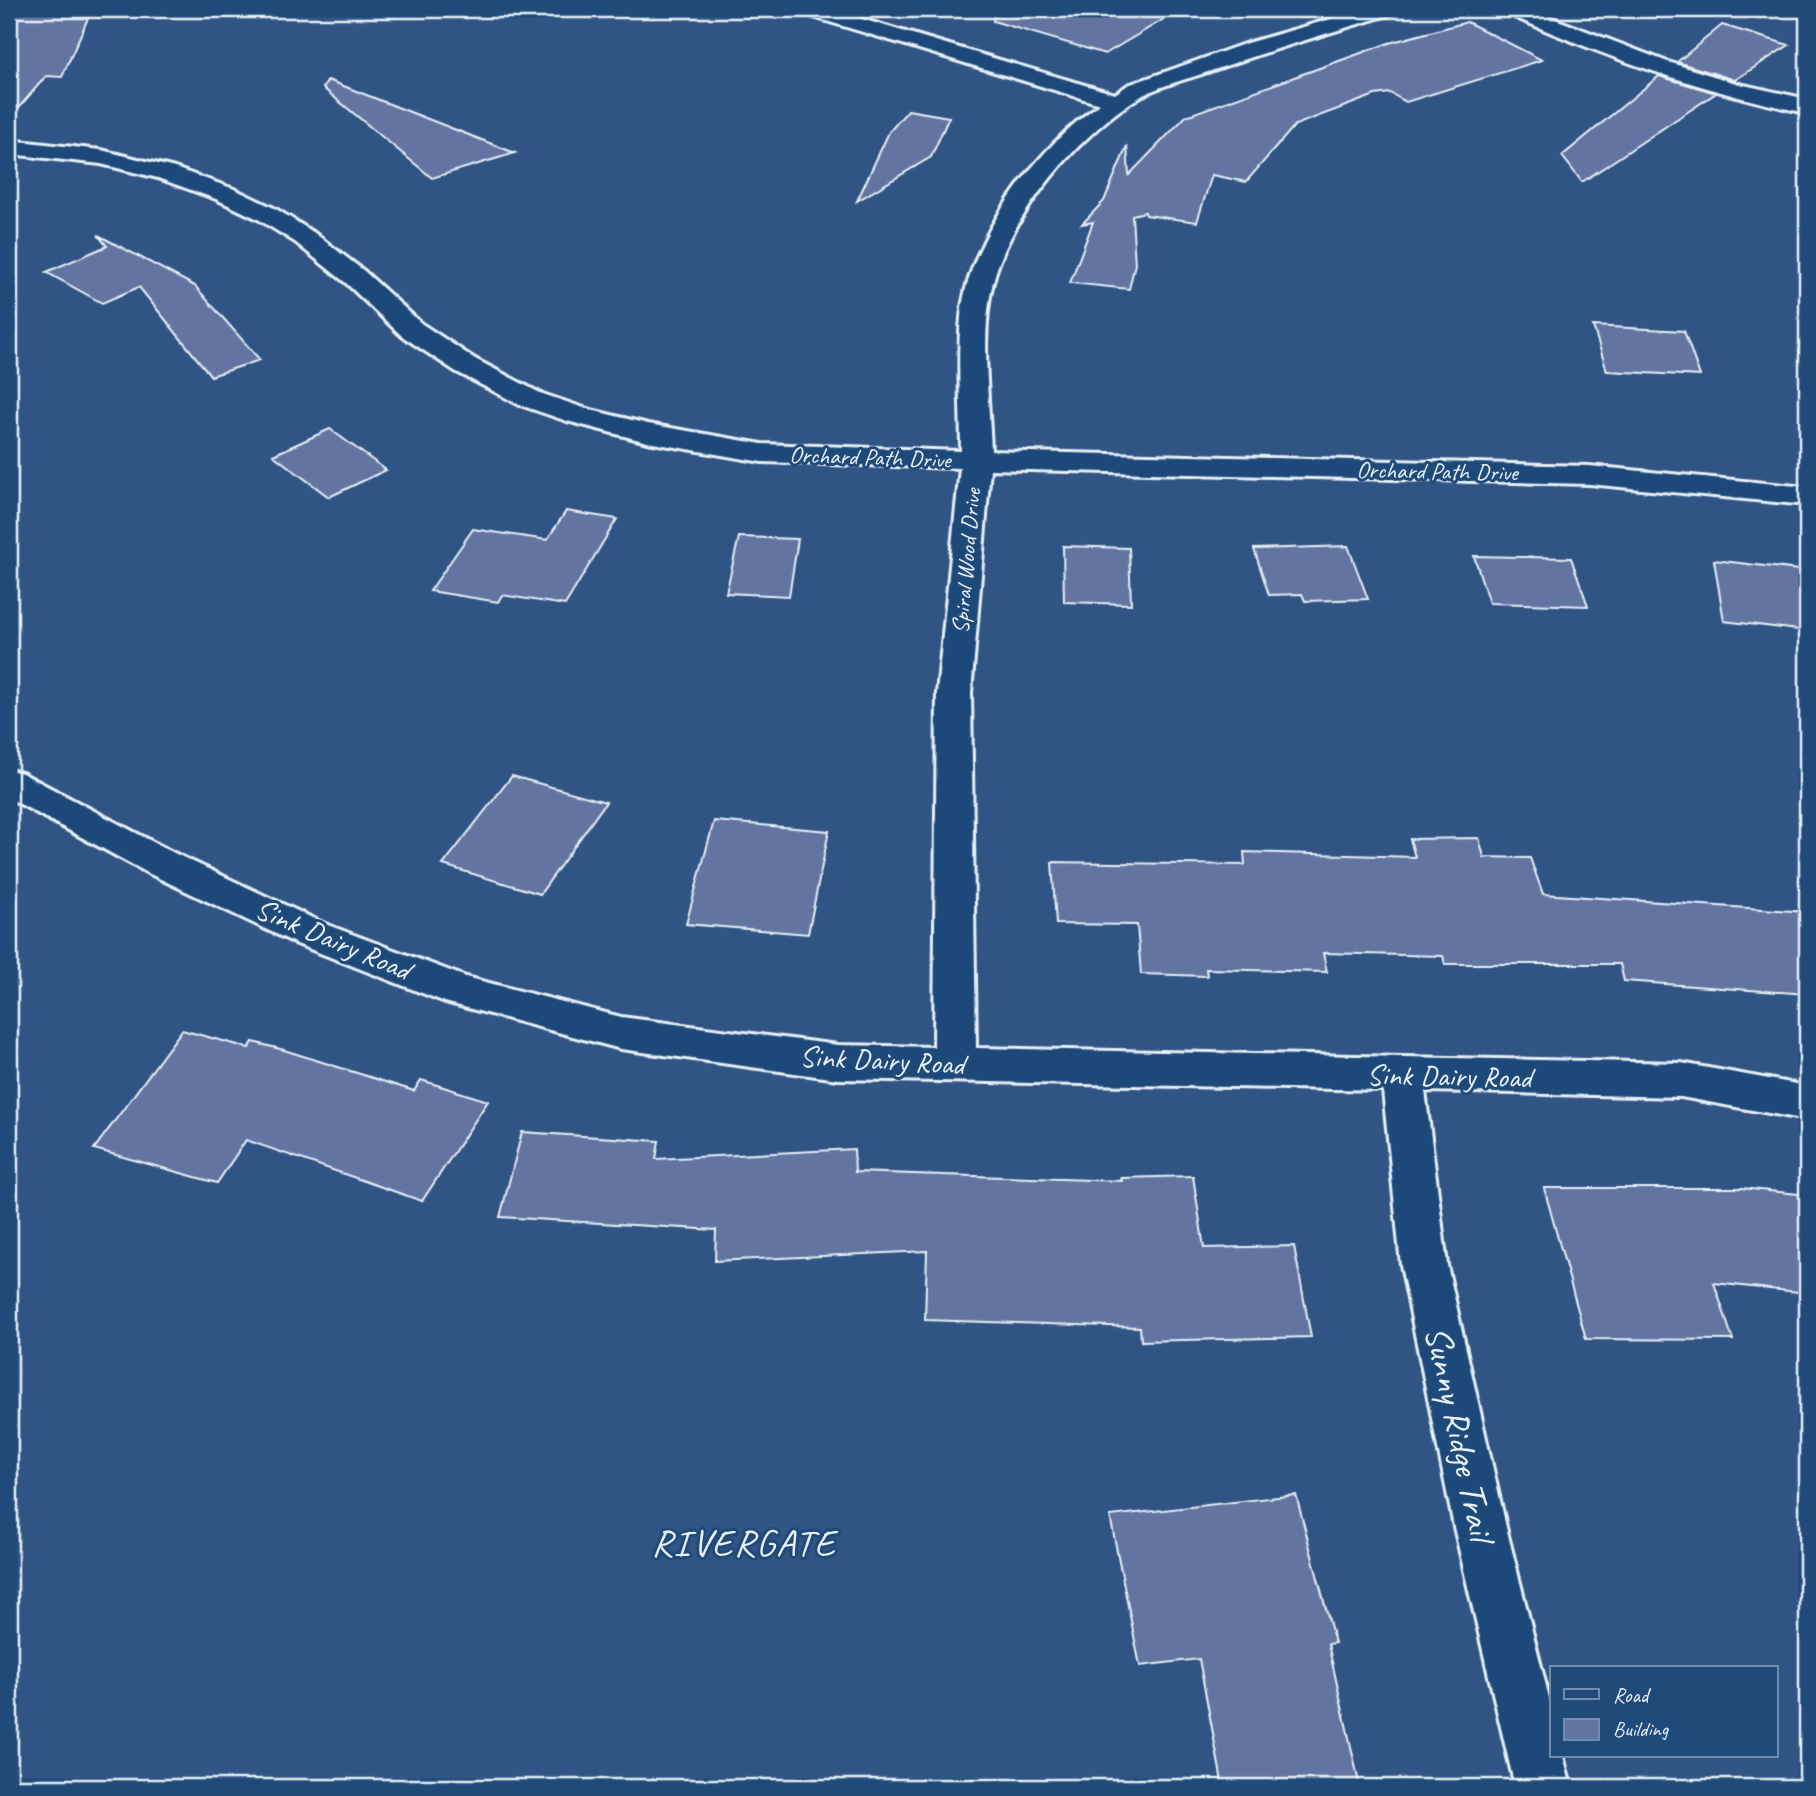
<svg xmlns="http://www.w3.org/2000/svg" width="1816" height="1796" viewBox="0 0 1816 1796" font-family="Caveat,sans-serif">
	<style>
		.building { fill: #6274a1; stroke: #e8f1f8; stroke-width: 2 }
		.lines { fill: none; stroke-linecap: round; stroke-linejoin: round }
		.street-casing { stroke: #e8f1f8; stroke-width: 6 }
		.street { fill: #1f4a7a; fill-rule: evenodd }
		.labels { text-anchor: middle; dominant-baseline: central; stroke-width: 6; stroke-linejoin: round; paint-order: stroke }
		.far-street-label { font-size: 24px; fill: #e8f1f8; stroke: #1f4a7a }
		.street-label { font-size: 30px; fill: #e8f1f8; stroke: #1f4a7a }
		.near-street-label { font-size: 37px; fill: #e8f1f8; stroke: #1f4a7a }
		.near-neighbourhood-label { font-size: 38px; letter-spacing: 2px; fill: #e8f1f8; stroke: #1f4a7a }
	</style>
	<rect width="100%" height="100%" fill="#305484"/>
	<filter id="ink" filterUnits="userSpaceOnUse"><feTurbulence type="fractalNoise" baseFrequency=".0143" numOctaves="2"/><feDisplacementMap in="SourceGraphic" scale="14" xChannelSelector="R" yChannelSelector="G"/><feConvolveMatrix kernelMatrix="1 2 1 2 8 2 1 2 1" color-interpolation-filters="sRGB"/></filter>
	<g filter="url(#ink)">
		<path class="building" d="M 19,9 L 92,9 L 62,77 L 46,76 L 9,119 L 9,29 Z
			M 995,9 L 1181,9 L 1105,54 L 993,21 Z
			M 1467,22 L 1542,60 L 1406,102 L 1390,93 L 1375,95 L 1295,125 L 1246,182 L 1212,175 L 1197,222 L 1146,215 L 1145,212 L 1132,215 L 1135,264 L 1129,289 L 1070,283 L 1093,222 L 1082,224 L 1104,201 L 1127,146 L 1129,175 L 1186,116 L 1389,43 Z
			M 1722,25 L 1789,45 L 1735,80 L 1677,62 Z
			M 1659,76 L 1716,93 L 1582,182 L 1562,156 Z
			M 328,80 L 515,153 L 432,178 L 323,88 Z
			M 908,110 L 949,117 L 931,157 L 857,201 L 889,132 Z
			M 98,235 L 195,286 L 260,360 L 211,376 L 139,287 L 102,303 L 46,272 L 107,246 Z
			M 1593,326 L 1684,331 L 1700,376 L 1607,371 Z
			M 330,429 L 386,470 L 329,497 L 273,455 Z
			M 566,511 L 617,519 L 565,605 L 502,595 L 498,602 L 430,591 L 473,529 L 547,540 Z
			M 739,537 L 798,539 L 789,596 L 726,593 Z
			M 1063,546 L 1129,548 L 1131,604 L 1064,602 Z
			M 1348,546 L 1368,599 L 1305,601 L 1302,594 L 1269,595 L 1254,549 Z
			M 1474,556 L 1571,558 L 1588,606 L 1489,603 Z
			M 1714,560 L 1807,571 L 1807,631 L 1724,621 Z
			M 512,776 L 606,802 L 540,894 L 443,865 Z
			M 714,821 L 829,831 L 808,934 L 686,924 Z
			M 1479,838 L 1484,857 L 1530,858 L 1543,894 L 1807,912 L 1807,994 L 1624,981 L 1620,964 L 1445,964 L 1443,956 L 1323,953 L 1327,972 L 1206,969 L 1207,976 L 1141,974 L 1137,925 L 1056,924 L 1052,862 L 1245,865 L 1244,852 L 1415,857 L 1410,839 Z
			M 182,1030 L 249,1048 L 253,1042 L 284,1050 L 414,1091 L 421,1080 L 488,1101 L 422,1201 L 246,1140 L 217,1183 L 94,1149 Z
			M 522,1132 L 659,1141 L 656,1159 L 854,1149 L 855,1172 L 1122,1181 L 1121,1178 L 1193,1176 L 1204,1248 L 1294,1246 L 1311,1337 L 1141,1341 L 1140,1327 L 925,1320 L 927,1251 L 715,1261 L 716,1230 L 500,1217 Z
			M 1544,1188 L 1742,1188 L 1807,1195 L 1807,1293 L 1714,1283 L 1733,1340 L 1586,1339 Z
			M 1296,1495 L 1335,1643 L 1328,1644 L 1360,1787 L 1223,1787 L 1199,1659 L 1140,1666 L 1110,1516 Z"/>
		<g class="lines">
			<g class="street-casing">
				<path id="street" d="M 797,9 L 828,9 L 1115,94 L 1128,85 L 1247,43 L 1366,9 L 1398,9 L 1395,13 C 1332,32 1270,50 1208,72 C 1187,79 1162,85 1143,95 C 1084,128 1009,216 993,282 C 980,333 989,398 991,451 L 1589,466 L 1807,487 L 1807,505 L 1589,484 L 990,469 L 971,693 L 976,1048 L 1681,1063 L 1807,1086 L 1807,1120 L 1681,1097 L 1425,1091 L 1447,1265 L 1506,1527 L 1552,1710 L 1552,1756 L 1563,1756 L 1571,1787 L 1515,1787 L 1454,1527 L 1401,1265 L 1383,1090 L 838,1079 L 621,1049 L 445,1002 L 297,944 L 148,873 L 9,798 L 9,770 L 22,773 L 174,853 L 325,924 L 466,977 L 621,1017 L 838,1045 L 934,1047 L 937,693 L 960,468 L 762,462 L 647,442 L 567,421 L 520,405 L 455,371 L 402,336 L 346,283 L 295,242 L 258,219 L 216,199 L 158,178 L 101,164 L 9,154 L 9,140 L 101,150 L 175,168 L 234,189 L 276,209 L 313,232 L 364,271 L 422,324 L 475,359 L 540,393 L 587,409 L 648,424 L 762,444 L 961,451 C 961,407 957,361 961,317 C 967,241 1038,146 1100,104 L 800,13 Z
					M 1502,9 L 1529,9 L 1665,61 L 1739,84 L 1807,99 L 1807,113 C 1703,92 1602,56 1505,13 Z"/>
			</g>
			<use href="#street" class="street"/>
		</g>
	</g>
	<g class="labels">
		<g class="far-street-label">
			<text transform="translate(870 457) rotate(2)">Orchard Path Drive</text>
			<text transform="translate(1437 471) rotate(1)">Orchard Path Drive</text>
			<text transform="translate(966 561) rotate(-85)">Spiral Wood Drive</text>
		</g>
		<g class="street-label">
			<text transform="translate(333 939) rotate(23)">Sink Dairy Road</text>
			<text transform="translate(882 1060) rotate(3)">Sink Dairy Road</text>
			<text transform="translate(1449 1076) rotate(1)">Sink Dairy Road</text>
		</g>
		<g class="near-street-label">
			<text transform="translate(1460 1433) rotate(78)">Sunny Ridge Trail</text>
		</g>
		<g class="near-neighbourhood-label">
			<text x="744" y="1542">RIVERGATE</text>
		</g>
	</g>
	<rect width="1816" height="1796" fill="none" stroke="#1f4a7a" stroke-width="35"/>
	<rect x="18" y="18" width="1781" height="1761" fill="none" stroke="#e8f1f8" stroke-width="2.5" filter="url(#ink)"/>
	<rect x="1550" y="1666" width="228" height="91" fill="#1f4a7a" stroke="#6f8dac" stroke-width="2"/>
	<rect x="1564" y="1689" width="35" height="10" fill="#1f4a7a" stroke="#6f8dac" stroke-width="2"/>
	<text x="1613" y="1702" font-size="21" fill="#e8f1f8">Road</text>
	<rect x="1564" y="1719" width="35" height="21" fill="#6274a1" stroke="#6f8dac" stroke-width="2"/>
	<text x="1613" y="1736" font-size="21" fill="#e8f1f8">Building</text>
</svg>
